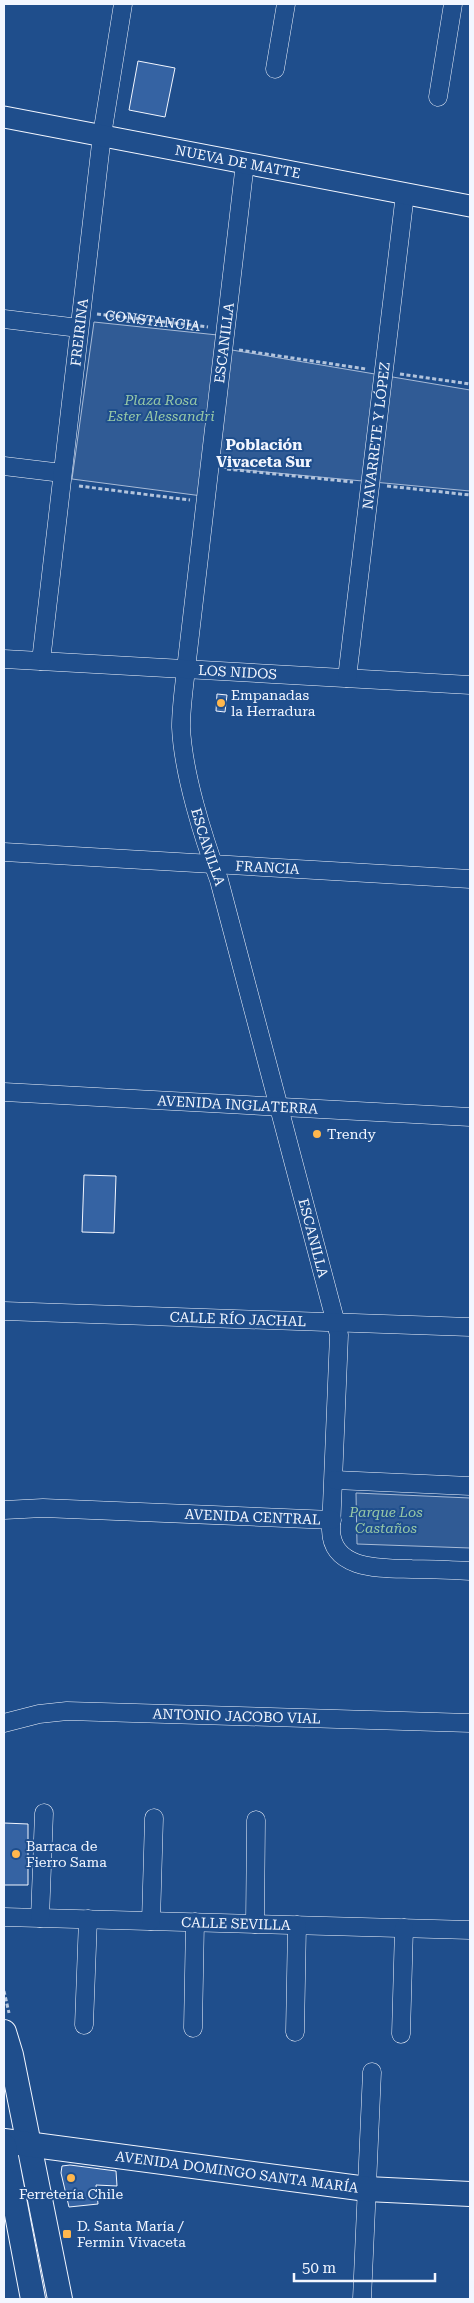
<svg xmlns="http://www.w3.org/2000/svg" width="474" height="2303" viewBox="0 0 474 2303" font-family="'Roboto Serif',serif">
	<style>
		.built { fill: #305b95; stroke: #a8bbd7 }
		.building { fill: #3563a3; stroke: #f2f6ff }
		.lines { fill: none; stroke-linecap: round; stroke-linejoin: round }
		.minor-casing { stroke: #f2f6ff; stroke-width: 19 }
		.tertiary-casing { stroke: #f2f6ff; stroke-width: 23 }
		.secondary-casing { stroke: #f2f6ff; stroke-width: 26 }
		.path { stroke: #b3c4dc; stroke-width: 3; stroke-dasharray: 4 2.5; stroke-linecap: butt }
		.minor { stroke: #1f4e8c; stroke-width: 18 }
		.tertiary { stroke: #1f4e8c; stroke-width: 21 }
		.secondary { stroke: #1f4e8c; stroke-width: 24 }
		.poi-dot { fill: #ffb74d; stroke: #1f4e8c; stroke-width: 2 }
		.labels { text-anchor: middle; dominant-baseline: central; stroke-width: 4; stroke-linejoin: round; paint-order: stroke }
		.street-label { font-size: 14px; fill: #f2f6ff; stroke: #1f4e8c }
		.park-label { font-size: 14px; font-style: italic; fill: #97c8a6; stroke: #1f4e8c }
		.poi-label { font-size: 14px; fill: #f2f6ff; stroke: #1f4e8c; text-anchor: start }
		.neighbourhood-label { font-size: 15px; font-weight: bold; fill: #f2f6ff; stroke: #1f4e8c }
	</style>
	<rect width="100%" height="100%" fill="#1f4e8c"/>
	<path class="built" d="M 94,322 L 227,336 L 226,349 L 470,390 L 470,491 L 212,467 L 210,497 L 72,479 Z
		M 356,1493 L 470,1498 L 470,1548 L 357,1544 Z"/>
	<path class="building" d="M 138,61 L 175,68 L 165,117 L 129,110 Z
		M 217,694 L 227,695 L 225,712 L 216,711 Z
		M 84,1175 L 116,1176 L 114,1233 L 82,1232 Z
		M 4,1823 L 28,1824 L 28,1885 L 4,1885 Z
		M 70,2165 L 116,2171 L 117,2186 L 96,2185 L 98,2204 L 69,2207 L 61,2173 L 62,2166 Z"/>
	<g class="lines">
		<g class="minor-casing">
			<g id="minor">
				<path d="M 275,69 L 286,4"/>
				<path d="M 438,97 L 453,4"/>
				<path id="s2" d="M 245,163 L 186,669 C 184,688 181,708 181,727 C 183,773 203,837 219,880 L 339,1335 L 331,1530 C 332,1571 383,1568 412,1569 C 431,1569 451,1570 470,1571"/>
				<path d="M 4,319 L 79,328"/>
				<path d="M 4,466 L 62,473"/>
				<path id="s3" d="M 4,659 L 470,685"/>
				<path id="s4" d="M 41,661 L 102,135 L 123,4"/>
				<path id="s5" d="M 347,678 L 405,194"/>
				<path id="s6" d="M 4,852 L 470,879"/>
				<path id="s7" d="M 4,1092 L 470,1117"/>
				<path id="s8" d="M 4,1311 L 470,1327"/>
				<path d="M 335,1480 L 470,1486"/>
				<path id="s9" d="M 4,1510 L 43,1508 L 332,1520"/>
				<path id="s10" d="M 4,1723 L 39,1714 L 67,1711 L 470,1723"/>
				<path id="s11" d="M 4,1917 L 470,1930"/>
				<path d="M 40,1918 L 44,1813"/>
				<path d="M 151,1921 L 154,1818"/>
				<path d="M 255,1924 L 256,1820"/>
				<path d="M 84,2025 L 88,1919"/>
				<path d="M 193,2028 L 195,1922"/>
				<path d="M 295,2032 L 297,1925"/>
				<path d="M 401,2034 L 404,1928"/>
				<path d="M 362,2299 L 372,2072"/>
			</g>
		</g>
		<g class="tertiary-casing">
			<g id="tertiary">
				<path id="s12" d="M 4,117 L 470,206"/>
			</g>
		</g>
		<g class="secondary-casing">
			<g id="secondary">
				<path d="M 4,2032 L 11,2055 L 60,2299"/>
				<path id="s13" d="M 4,2141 L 367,2189 L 470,2194"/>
				<path d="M 4,2146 L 33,2299"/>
			</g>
		</g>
		<g class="path">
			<path id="s1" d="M 97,314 L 208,327"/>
			<path d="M 239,350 L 366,369"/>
			<path d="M 400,374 L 470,384"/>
			<path d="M 227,469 L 353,482"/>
			<path d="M 79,486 L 190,500"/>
			<path d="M 387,486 L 470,495"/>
			<path d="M 4,1991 L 9,2013"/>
		</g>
		<use href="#minor" class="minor"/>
		<use href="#tertiary" class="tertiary"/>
		<use href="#secondary" class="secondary"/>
	</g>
	<g class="poi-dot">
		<circle cx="221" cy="703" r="5"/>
		<circle cx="317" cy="1134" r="5"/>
		<circle cx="16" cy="1854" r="5"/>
		<circle cx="71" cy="2178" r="5"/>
		<rect x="62" y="2229" width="10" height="10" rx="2.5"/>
	</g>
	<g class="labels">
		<g class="street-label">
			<text stroke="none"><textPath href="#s12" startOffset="238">NUEVA DE MATTE</textPath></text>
			<text stroke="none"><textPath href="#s1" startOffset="56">CONSTANCIA</textPath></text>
			<text stroke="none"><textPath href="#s4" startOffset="331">FREIRINA</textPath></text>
			<text transform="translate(224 343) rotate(-83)">ESCANILLA</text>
			<text stroke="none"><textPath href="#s5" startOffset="244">NAVARRETE Y LÓPEZ</textPath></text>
			<text stroke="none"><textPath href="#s3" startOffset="234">LOS NIDOS</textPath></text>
			<text stroke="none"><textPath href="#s2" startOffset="691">ESCANILLA</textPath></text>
			<text stroke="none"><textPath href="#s6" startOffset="264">FRANCIA</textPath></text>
			<text stroke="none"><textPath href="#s7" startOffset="234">AVENIDA INGLATERRA</textPath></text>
			<text stroke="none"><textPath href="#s2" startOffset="1096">ESCANILLA</textPath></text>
			<text stroke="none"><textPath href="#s8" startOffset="234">CALLE RÍO JACHAL</textPath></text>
			<text stroke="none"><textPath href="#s9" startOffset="249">AVENIDA CENTRAL</textPath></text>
			<text stroke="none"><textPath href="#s10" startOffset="234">ANTONIO JACOBO VIAL</textPath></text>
			<text stroke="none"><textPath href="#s11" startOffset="232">CALLE SEVILLA</textPath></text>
			<text stroke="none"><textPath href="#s13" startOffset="235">AVENIDA DOMINGO SANTA MARÍA</textPath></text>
		</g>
		<g class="park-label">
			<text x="161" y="400">Plaza Rosa<tspan x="161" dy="16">Ester Alessandri</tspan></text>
			<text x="386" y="1512">Parque Los<tspan x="386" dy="16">Castaños</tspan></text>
		</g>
		<g class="poi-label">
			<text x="231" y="695">Empanadas<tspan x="231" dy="16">la Herradura</tspan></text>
			<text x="327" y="1134">Trendy</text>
			<text x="26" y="1846">Barraca de<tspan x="26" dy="16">Fierro Sama</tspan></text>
			<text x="71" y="2194" text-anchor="middle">Ferretería Chile</text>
			<text x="77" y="2226">D. Santa María /<tspan x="77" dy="16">Fermin Vivaceta</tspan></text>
		</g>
		<g class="neighbourhood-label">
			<text x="264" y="445">Población<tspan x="264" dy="17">Vivaceta Sur</tspan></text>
		</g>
	</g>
	<rect width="474" height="2303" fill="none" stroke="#f2f6ff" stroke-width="10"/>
	<path d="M294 2273v8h141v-8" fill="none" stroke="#f2f6ff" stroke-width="2.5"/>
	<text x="302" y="2273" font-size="15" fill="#f2f6ff" stroke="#1f4e8c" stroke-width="4" paint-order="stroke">50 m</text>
</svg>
